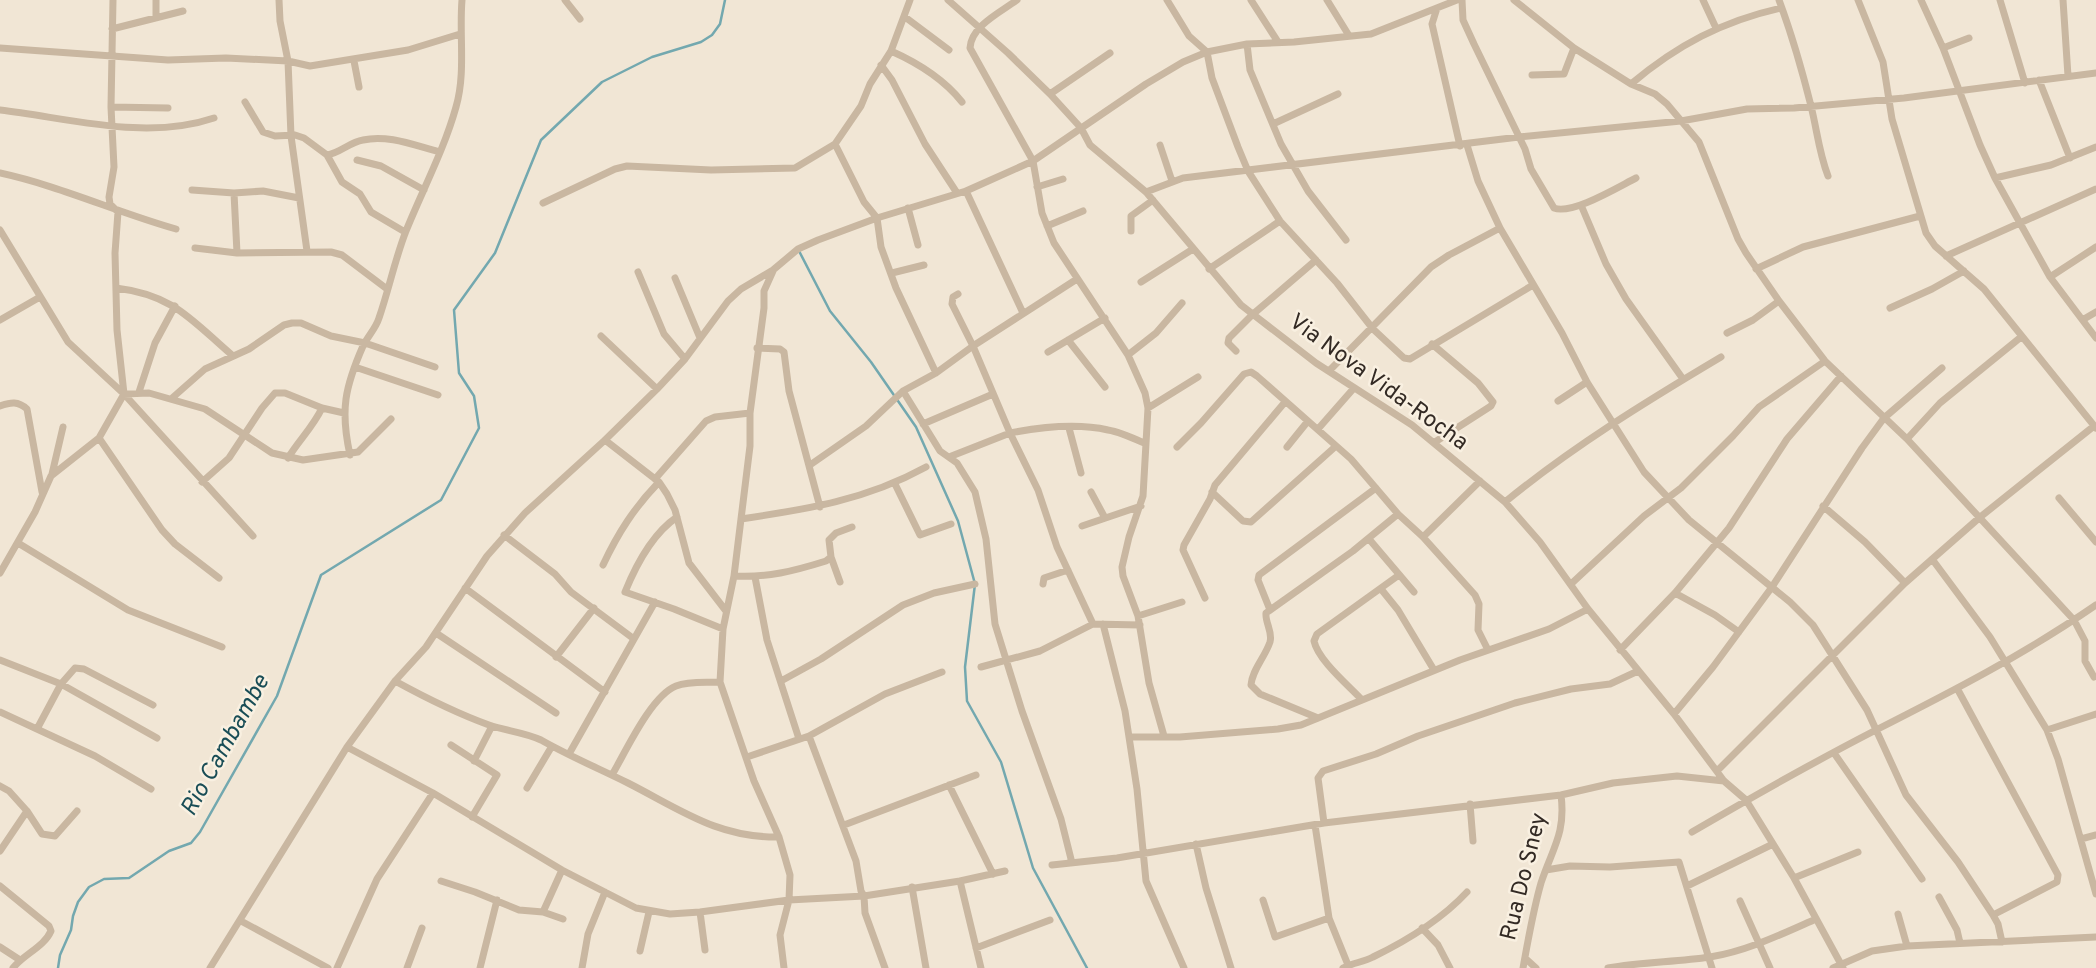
<svg xmlns="http://www.w3.org/2000/svg" width="2096" height="968" viewBox="0 0 2096 968" font-family="Overpass,sans-serif">
	<style>
		.lines { fill: none; stroke-linecap: round; stroke-linejoin: round }
		.stream { stroke: #73a8af; stroke-width: 2.5 }
		.street { stroke: #c9b7a1; stroke-width: 7 }
		.labels { text-anchor: middle; dominant-baseline: central; stroke-width: 5; stroke-linejoin: round; paint-order: stroke }
		.street-label { font-size: 23px; fill: #332a24; stroke: #f9f0e1 }
		.water-label { font-size: 24px; font-style: italic; fill: #194d56; stroke: #f9f0e1 }
	</style>
	<rect width="100%" height="100%" fill="#f1e6d5"/>
	<g class="lines">
		<path class="stream" d="M 798,249 L 830,311 L 871,362 L 916,427 L 958,521 L 975,584 L 965,667 L 967,701 L 1001,762 L 1033,868 L 1087,968
			M 58,968 L 60,955 L 71,930 L 73,916 L 78,902 L 89,887 L 104,879 L 129,878 L 169,851 L 191,843 L 200,832 L 277,696 L 321,575 L 441,500 L 479,428 L 474,396 L 459,373 L 454,310 L 495,253 L 541,140 L 602,82 L 652,57 L 701,42 L 712,35 L 720,24 L 725,0"/>
		<path class="street" d="M 279,0 L 280,21 L 288,61 L 291,136 L 307,251
			M 565,0 L 580,19
			M 910,0 L 891,51 L 870,84 L 861,106 L 835,144 L 864,202 L 877,218 L 881,247 L 896,288 L 936,373
			M 948,0 L 1008,53 L 1050,94 L 1081,128 L 1090,145 L 1146,192 L 1241,305 L 1316,363 L 1412,425 L 1505,502 L 1540,542 L 1588,609 L 1674,714 L 1724,781 L 1746,800 L 1794,878 L 1843,968
			M 1017,0 C 1001,12 971,26 970,48 L 1033,161 L 1042,213 L 1054,243 L 1128,355 L 1145,393 L 1148,408 L 1143,496 L 1129,537 L 1122,567 L 1123,576 L 1138,616 L 1149,683 L 1164,736
			M 1167,0 L 1189,36 L 1207,52 L 1212,78 L 1238,147 L 1248,171 L 1280,221 L 1337,283 L 1373,329 L 1404,358 L 1410,359 L 1533,285
			M 1251,0 L 1278,42
			M 1327,0 L 1348,34
			M 1462,0 L 1463,20 L 1474,44 L 1525,149 L 1531,169 L 1554,208 C 1572,215 1618,187 1636,178
			M 1514,0 L 1574,48 L 1631,84 L 1655,94 L 1667,104 L 1699,142 L 1738,239 L 1746,253 L 1779,301 L 1825,361 L 1907,439 L 2074,620 L 2085,641 L 2085,661 L 2094,677
			M 1703,0 L 1716,28
			M 1779,0 C 1792,35 1802,70 1811,106 C 1817,130 1819,153 1828,176
			M 1858,0 L 1883,62 L 1892,119 L 1926,233 L 1935,246 L 1984,289 L 2096,428
			M 1921,0 L 1943,48 L 1980,145 L 1995,178 L 2050,277 L 2096,338
			M 2000,0 L 2025,83
			M 2063,0 L 2068,76
			M 1437,8 L 1432,24 L 1460,146
			M 905,17 L 949,50
			M 156,18 L 156,0
			M 112,29 L 183,11
			M 1247,44 L 1250,70 L 1281,144 L 1308,191 L 1346,240
			M 0,48 L 168,60 L 226,58 L 288,61 L 310,66 L 408,50 L 460,34
			M 1943,48 L 1969,38
			M 891,51 C 918,63 943,78 962,102
			M 354,61 L 359,87
			M 881,65 L 892,80 L 925,144 L 957,193
			M 1532,75 L 1564,74 L 1574,48
			M 2039,80 L 2070,158
			M 1631,84 C 1677,45 1723,21 1781,8
			M 1050,94 L 1110,53
			M 245,102 L 263,132 L 275,136 L 295,135 L 304,138 L 327,155 L 342,182 L 360,194 L 371,212 L 405,232
			M 111,107 L 168,108
			M 0,110 C 69,118 146,141 214,118
			M 1273,124 L 1338,94
			M 1160,145 L 1172,181
			M 1467,145 L 1478,181 L 1500,228 L 1562,333 L 1587,382 L 1644,472 L 1689,520 L 1790,602 L 1813,625 L 1867,710 L 1906,795 L 1958,862 L 1993,915 L 1998,924 L 2002,942
			M 327,155 C 340,153 350,142 363,140 C 388,134 416,146 440,152
			M 357,160 L 381,166 L 424,190
			M 0,173 C 60,186 116,212 176,229
			M 1995,178 L 2051,165 L 2096,147
			M 1037,187 L 1063,179
			M 192,190 L 234,193 L 263,191 L 299,198
			M 966,191 L 1023,313
			M 1146,192 L 1183,178 L 1519,137 L 1681,121 L 1747,109 L 1794,108 L 1904,98 L 2096,73
			M 234,193 L 237,253
			M 543,203 L 615,169 L 627,166 L 711,170 L 795,168 L 835,144
			M 1581,205 L 1606,264 L 1626,299 L 1683,379
			M 908,208 L 918,245
			M 1047,226 L 1083,211
			M 0,230 L 68,342 L 124,394 L 253,536
			M 1131,231 L 1131,216 L 1153,200
			M 195,248 L 237,253 L 331,252 L 342,255 L 387,289
			M 1946,256 L 2096,189
			M 1209,269 L 1280,221
			M 1756,269 L 1803,247 L 1920,216
			M 773,271 L 764,291 L 764,308 L 750,413 L 750,446 L 741,519 L 734,576 L 723,629 L 720,682 L 754,781 L 779,837 L 790,875 L 789,900 L 780,935 L 784,968
			M 638,272 L 664,334 L 685,359
			M 892,273 L 924,265
			M 2050,277 L 2096,247
			M 675,278 L 700,338
			M 1141,282 L 1193,249
			M 116,288 C 174,295 191,320 233,356
			M 958,294 L 953,297 L 952,304 L 973,346 L 1010,433 C 1041,427 1077,423 1108,430 C 1120,432 1133,438 1144,443
			M 1890,308 L 1932,289 L 1964,271
			M 2084,319 L 2096,312
			M 0,320 L 40,297
			M 1727,333 L 1753,320 L 1779,301
			M 601,336 L 657,389
			M 1068,340 L 1105,387
			M 1432,344 L 1478,383 L 1493,402 L 1491,406 L 1435,442
			M 757,348 L 780,349 L 784,352 L 789,391 L 820,507
			M 1236,351 L 1228,343 L 1229,338 L 1252,315 L 1316,260
			M 1048,352 L 1105,318
			M 1128,355 L 1156,333 L 1182,303
			M 355,367 L 438,395
			M 1329,371 L 1431,267 L 1449,255 L 1500,228
			M 903,391 L 940,451 L 957,463 L 975,492 L 986,539 L 995,624 L 1022,711 L 1061,819 L 1072,863
			M 139,392 L 155,343 L 175,306
			M 124,394 L 149,393 L 205,409 L 272,453 L 303,460 L 358,452 L 391,419
			M 171,399 L 205,369 L 249,349 L 284,325 L 292,323 L 301,323 L 331,336 L 365,343 L 435,367
			M 1558,401 L 1587,382
			M 0,406 C 11,402 18,401 27,409 L 42,492
			M 1148,408 L 1198,377
			M 923,424 L 993,394
			M 1069,428 L 1081,473
			M 1318,429 L 1354,388
			M 99,438 L 162,530 L 175,544 L 219,578
			M 1907,439 L 1940,403 L 2021,337
			M 605,440 L 659,482 L 667,494 L 675,510 L 689,563 L 726,611
			M 1177,447 L 1201,423 L 1244,374 L 1251,372 L 1257,376 L 1351,459 L 1398,514 L 1423,537 L 1475,595 L 1479,604 L 1478,630 L 1488,650
			M 1287,447 L 1308,421
			M 350,455 C 340,410 345,387 363,346 C 368,336 376,328 379,318 C 389,289 395,259 406,231 C 423,189 444,150 456,107 C 466,73 459,35 462,0
			M 949,457 L 1010,433 L 1038,490 L 1057,547 L 1093,624
			M 288,458 C 299,440 313,427 322,408
			M 810,465 L 866,426 L 903,391 L 936,373 L 973,346 L 1077,279
			M 52,474 L 63,427
			M 655,479 L 706,421 L 715,417 L 750,413
			M 202,482 L 229,458 L 262,408 L 275,393 L 285,393 L 322,408 L 344,413
			M 895,484 L 920,535 L 951,524
			M 1091,492 L 1105,518
			M 1212,492 L 1243,521 L 1251,522 L 1336,446
			M 2059,498 L 2096,542
			M 1505,502 C 1572,447 1647,401 1721,357
			M 1823,506 L 1865,542 L 1905,583
			M 677,517 C 652,534 636,565 625,592 L 674,609 L 723,629
			M 741,519 C 808,509 866,500 926,467
			M 1082,526 L 1141,506
			M 504,535 L 555,574 L 571,592 L 634,639
			M 1423,537 L 1480,481
			M 1369,539 L 1414,592
			M 18,543 L 128,610 L 222,647
			M 831,557 L 840,582
			M 1932,559 L 1990,637 L 2047,730 L 2058,759 L 2096,894
			M 603,565 C 618,533 634,508 659,482
			M 0,573 L 35,512 L 51,476 L 99,438 L 124,394 L 117,330 L 115,253 L 118,212 L 110,204 L 109,197 L 114,167 L 111,107 L 113,0
			M 734,576 C 767,578 794,571 826,561 L 831,557 L 829,540 L 836,533 L 852,527
			M 755,577 L 767,640 L 799,739
			M 1043,584 L 1044,578 L 1068,570
			M 1571,584 L 1644,516 L 1681,488 L 1733,436 L 1759,407 L 1825,361
			M 465,588 L 605,692
			M 1381,589 L 1398,610 L 1434,670
			M 1675,593 L 1715,615 L 1739,632
			M 1205,598 L 1183,550 L 1184,545 L 1210,499 L 1215,485 L 1285,402
			M 1270,610 L 1258,580 L 1259,575 L 1376,488
			M 1138,616 L 1182,602
			M 1103,624 L 1125,711 L 1137,789 L 1146,881 L 1184,968
			M 436,633 L 556,713
			M 1620,650 L 1675,593 L 1729,528 L 1787,439 L 1841,376
			M 556,657 L 594,608
			M 0,660 L 61,684 L 157,738
			M 981,667 L 1040,651 L 1093,624 L 1140,625
			M 395,681 C 426,698 456,713 489,725 C 506,731 524,732 541,740 C 569,756 600,769 628,783 C 681,810 718,838 779,837
			M 781,681 L 821,659 L 903,605 L 934,593 L 975,584
			M 1958,690 L 2058,875 L 2057,882 L 1993,915
			M 1361,699 C 1348,685 1318,660 1314,641 L 1317,634 L 1399,575
			M 0,712 L 95,756 L 151,789
			M 1674,714 L 1713,667 L 1772,587 L 1862,448 L 1884,418 L 1942,368
			M 1318,718 L 1260,694 L 1251,685 C 1252,670 1265,657 1270,642 C 1273,632 1265,623 1266,613 L 1353,551 L 1398,514
			M 37,729 L 61,684 L 75,668 L 84,669 L 153,705
			M 2047,730 L 2096,714
			M 809,736 L 856,861 L 861,891 L 864,896 L 865,913 L 885,968
			M 1129,737 L 1180,737 L 1278,729 L 1301,725 L 1460,660 L 1549,629 L 1588,609
			M 451,745 L 497,775 L 472,817
			M 347,747 L 433,793 L 562,870 L 636,908 L 670,914 L 700,912 L 789,900 L 864,896 L 960,881 L 1005,871
			M 1834,753 L 1922,879
			M 569,754 L 655,602
			M 747,757 L 809,736 L 885,694 L 942,672
			M 474,761 L 492,726
			M 1717,771 L 1905,583 L 1979,518 L 2094,426
			M 612,775 C 626,751 651,696 676,686 C 689,681 706,683 720,682
			M 949,785 L 993,874
			M 0,786 L 9,791 L 27,811 L 42,834 L 55,836 L 77,811
			M 527,788 L 552,746
			M 1470,804 L 1473,841
			M 1324,823 L 1318,778 L 1323,771 L 1376,754 L 1418,736 L 1515,703 L 1571,689 L 1610,684 L 1638,671
			M 844,825 L 976,775
			M 1315,825 L 1329,918 L 1348,965
			M 1692,832 C 1752,797 1812,763 1874,731 C 1951,692 2025,654 2096,605
			M 2081,839 L 2096,835
			M 1196,844 L 1206,888 L 1231,968
			M 0,851 L 27,811
			M 1052,865 L 1117,858 L 1324,823 L 1561,795 L 1613,783 L 1677,776 L 1724,781
			M 1546,870 L 1570,866 L 1610,867 L 1679,862 L 1712,968
			M 1794,878 L 1858,852
			M 441,881 L 475,892 L 519,910 L 543,912 L 563,919
			M 960,881 L 981,968
			M 0,886 L 49,926 L 51,931 C 44,947 24,954 13,968
			M 1687,886 L 1773,844
			M 912,887 L 926,968
			M 1939,897 L 1957,930 L 1960,943
			M 1263,900 L 1275,937 L 1329,918
			M 1740,901 L 1770,968
			M 543,912 L 562,870
			M 700,912 L 705,950
			M 1898,914 L 1907,946
			M 241,921 L 328,968
			M 1422,928 L 1438,945 L 1450,968
			M 0,947 L 20,960
			M 976,948 L 1050,920
			M 640,951 L 649,912
			M 1525,958 L 1536,968
			M 210,968 L 347,747 L 395,681 L 426,647 L 487,556 L 525,513 L 605,440 L 657,389 L 685,359 L 728,301 L 741,289 L 773,270 L 798,249 L 818,240 L 877,218 L 966,191 L 1033,161 L 1146,84 L 1183,62 L 1207,52 L 1247,44 L 1294,42 L 1371,34 L 1457,0
			M 337,968 L 377,879 L 433,793
			M 407,968 L 422,928
			M 480,968 L 497,900
			M 582,968 L 588,934 L 605,892
			M 1343,968 C 1352,963 1364,962 1373,957 C 1406,941 1443,918 1467,892
			M 1523,968 C 1528,940 1533,911 1541,883 C 1552,849 1566,834 1561,795
			M 1608,968 C 1641,962 1676,962 1710,957 C 1747,951 1782,934 1816,919
			M 1833,968 L 1872,951 L 1907,946 L 2096,937"/>
	</g>
	<g class="labels">
		<g class="street-label">
			<text transform="translate(1378 383) rotate(36)">Via Nova Vida-Rocha</text>
			<text transform="translate(1525 877) rotate(-76)">Rua Do Sney</text>
		</g>
		<g class="water-label">
			<text transform="translate(226 746) rotate(-61)">Rio Cambambe</text>
		</g>
	</g>
</svg>
